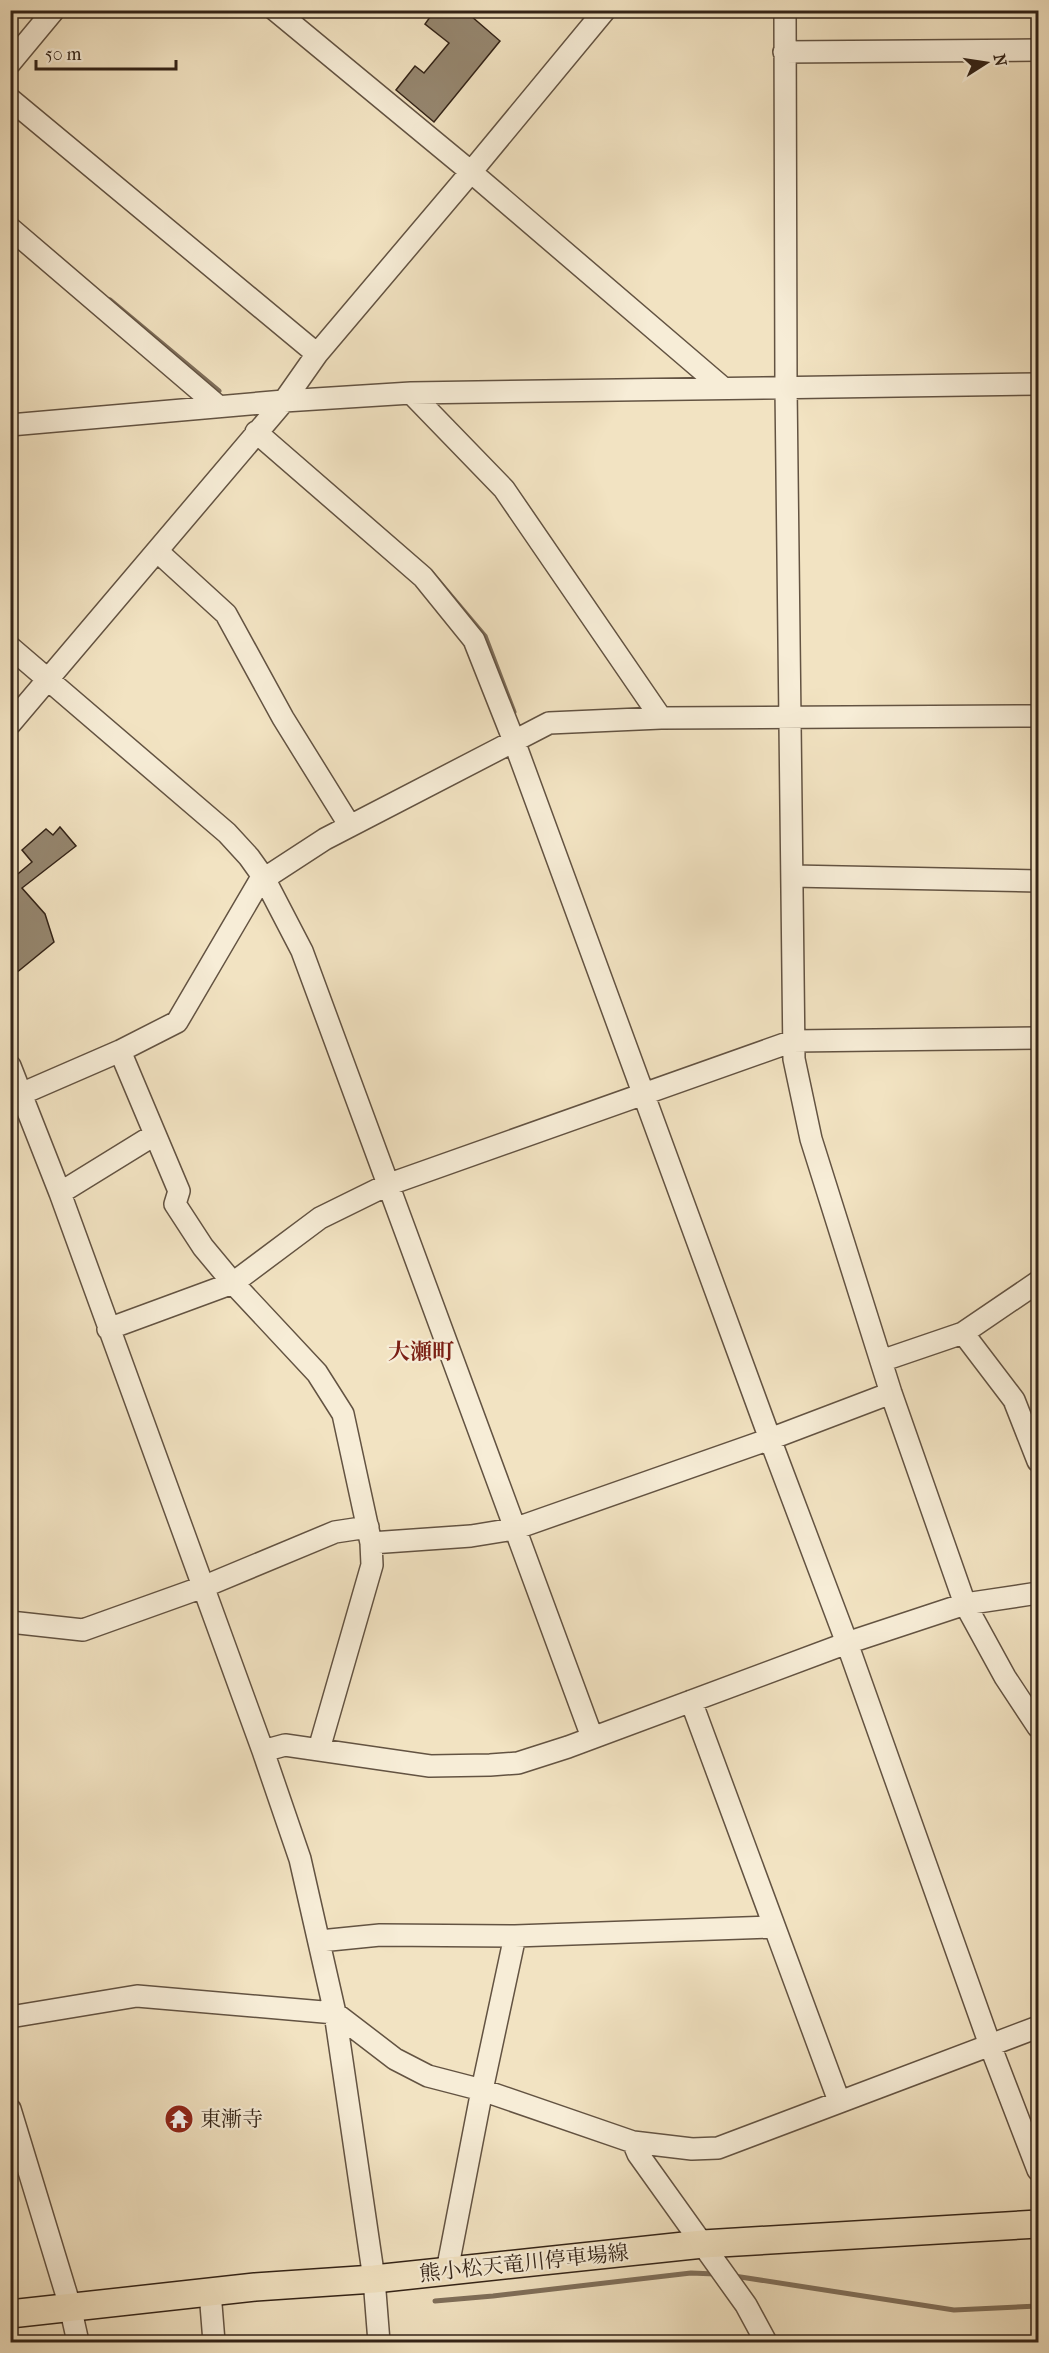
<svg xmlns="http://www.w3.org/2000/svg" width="1049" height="2353" viewBox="0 0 1049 2353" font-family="'IM FELL French Canon','Noto Serif JP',serif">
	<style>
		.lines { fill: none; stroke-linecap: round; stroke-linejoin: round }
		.stream { stroke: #7f6f5b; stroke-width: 5 }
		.building { fill: #968770; stroke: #332317; stroke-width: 1.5 }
		.minor-casing { stroke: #635342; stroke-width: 24 }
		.major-casing { stroke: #332317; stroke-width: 30 }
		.minor { stroke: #f7edd7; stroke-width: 21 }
		.major { stroke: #f2e3c2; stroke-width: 27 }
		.labels { text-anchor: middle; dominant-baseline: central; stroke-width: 4.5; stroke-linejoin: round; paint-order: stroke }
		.poi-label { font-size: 21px; fill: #332317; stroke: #f7edd7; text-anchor: start }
		.street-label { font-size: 21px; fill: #332317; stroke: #f7edd7 }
		.neighbourhood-label { font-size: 22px; font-weight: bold; fill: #7a1f14; stroke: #f7edd7 }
	</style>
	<rect width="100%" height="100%" fill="#f2e3c2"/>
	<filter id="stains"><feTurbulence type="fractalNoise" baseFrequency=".00333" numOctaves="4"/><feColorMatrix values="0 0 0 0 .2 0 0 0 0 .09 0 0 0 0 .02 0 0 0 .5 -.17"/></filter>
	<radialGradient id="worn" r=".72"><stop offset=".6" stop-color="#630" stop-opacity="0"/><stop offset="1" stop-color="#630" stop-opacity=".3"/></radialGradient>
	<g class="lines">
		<path class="stream" d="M 110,300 L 219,391
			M 431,572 L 485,636 L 514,712
			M 734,2276 L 954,2310 L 1038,2306
			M 435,2301 L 493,2296 L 691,2273 L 715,2274"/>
	</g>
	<path class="building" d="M 435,10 L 464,10 L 500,41 L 434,122 L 396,90 L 415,66 L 424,73 L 449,43 L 425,24 Z
		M 60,827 L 76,846 L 22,888 L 45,914 L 54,942 L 10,978 L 10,875 L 13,878 L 32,862 L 22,850 L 46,829 L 53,835 Z"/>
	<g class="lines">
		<g class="minor-casing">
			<path id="minor" d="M 275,10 L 471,172 L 722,387
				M 785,10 L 786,387 L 794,1059 L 811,1139 L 891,1393 L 965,1604 L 1005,1677 L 1038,1727
				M 784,52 L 1038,50
				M 10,63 L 54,10
				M 10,99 L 317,354
				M 10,228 L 218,406
				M 411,393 L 504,489 L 661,718
				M 10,425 L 284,401 L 411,393 L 1038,384
				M 256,432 L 423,577 L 474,640 L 514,741 L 770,1439 L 847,1643 L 990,2045 L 1038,2170
				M 157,551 L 226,614 L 283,718 L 350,826
				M 10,647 L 227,833 L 249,857 L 264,878 L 302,951 L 592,1737
				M 10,724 L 284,401 L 317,354 L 471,172 L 605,10
				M 792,876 L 1038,881
				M 120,1051 L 179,1191 L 175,1204 L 203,1247 L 233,1283 L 317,1373 L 343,1414 L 371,1543 L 372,1565 L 319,1749
				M 10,1066 L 60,1193 L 263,1751 L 300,1859 L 335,2013 L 374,2279 L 379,2342
				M 21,1094 L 120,1051 L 177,1022 L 259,882 L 325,839 L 549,723 L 661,718 L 1038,716
				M 60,1193 L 154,1135
				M 108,1329 L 233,1283 L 320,1218 L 387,1185 L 793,1041 L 1038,1038
				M 963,1333 L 1014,1400 L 1038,1461
				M 881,1361 L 963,1333 L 1038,1282
				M 371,1543 L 471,1536 L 514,1529 L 770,1439 L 891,1393
				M 10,1622 L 83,1630 L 203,1587 L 335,1532 L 368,1527
				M 691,1701 L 839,2101
				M 263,1751 L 285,1745 L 430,1766 L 490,1765 L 518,1763 L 568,1747 L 847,1643 L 965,1604 L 1038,1593
				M 320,1941 L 380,1935 L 515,1936 L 773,1927
				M 10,2017 L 137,1996 L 335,2013 L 395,2059 L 428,2076 L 482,2090 L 633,2142 L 692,2149 L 718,2148 L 1038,2027
				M 10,2109 L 70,2306 L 78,2342
				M 633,2142 L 638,2154 L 746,2305 L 766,2342
				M 447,2271 L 482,2090 L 515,1936
				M 210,2292 L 214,2342"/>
		</g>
		<g class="major-casing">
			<path id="major" d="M 10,2314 L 255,2287 L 374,2279 L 703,2244 L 1038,2224"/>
		</g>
		<use href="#minor" class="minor"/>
		<use href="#major" class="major"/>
	</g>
	<defs>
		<g id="temple-disc" transform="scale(1.5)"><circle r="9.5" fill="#8f2418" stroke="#f7edd7"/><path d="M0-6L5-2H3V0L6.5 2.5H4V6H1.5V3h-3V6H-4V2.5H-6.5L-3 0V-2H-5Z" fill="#fff"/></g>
	</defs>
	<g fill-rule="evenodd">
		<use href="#temple-disc" x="179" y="2119"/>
	</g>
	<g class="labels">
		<g class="poi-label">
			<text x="200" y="2119">東漸寺</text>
		</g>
		<g class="street-label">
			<text transform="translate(524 2263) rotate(-6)">熊小松天竜川停車場線</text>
		</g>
		<g class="neighbourhood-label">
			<text x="421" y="1352">大瀬町</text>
		</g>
	</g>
	<rect width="1049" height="2353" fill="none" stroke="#f2e3c2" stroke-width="36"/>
	<rect x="12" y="12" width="1025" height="2329" fill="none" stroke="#332317" stroke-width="3"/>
	<rect x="18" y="18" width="1013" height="2317" fill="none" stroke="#332317" stroke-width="1.5"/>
	<g transform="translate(986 63) rotate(78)" stroke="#f7edd7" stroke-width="4.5" paint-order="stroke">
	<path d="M0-4.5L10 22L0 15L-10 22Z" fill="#332317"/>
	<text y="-9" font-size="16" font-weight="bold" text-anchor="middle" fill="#332317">N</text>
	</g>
	<path d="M36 60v9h140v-9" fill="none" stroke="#332317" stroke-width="3"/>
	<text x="45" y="60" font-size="18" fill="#332317" stroke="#f7edd7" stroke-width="4.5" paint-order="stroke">50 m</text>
	<rect width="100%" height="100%" filter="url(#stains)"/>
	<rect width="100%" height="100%" fill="url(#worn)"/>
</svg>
